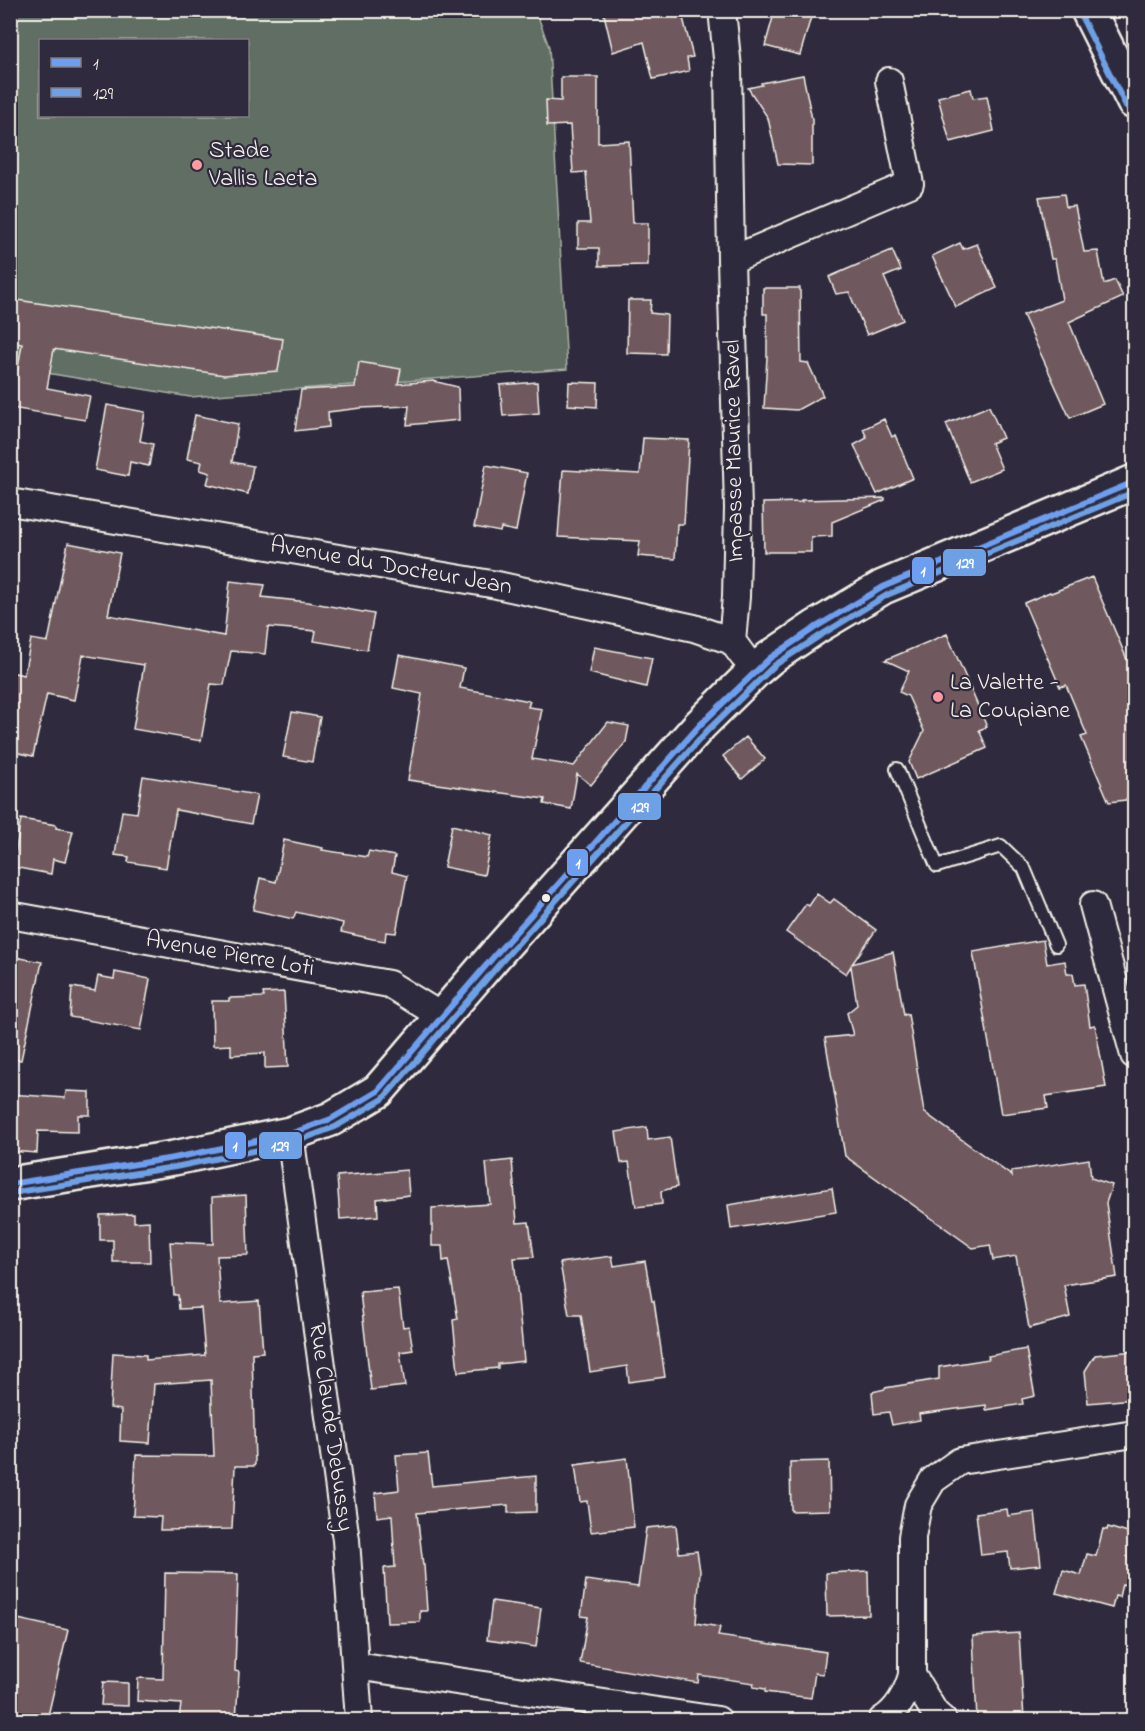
<svg xmlns="http://www.w3.org/2000/svg" width="1145" height="1731" viewBox="0 0 1145 1731" font-family="'Indie Flower',sans-serif">
	<style>
		.green { fill: #616e64; stroke: #aab0a6; stroke-width: 1.5; fill-rule: evenodd }
		.building { fill: #6f595e; stroke: #f4f1e8; stroke-width: 1.5 }
		.lines { fill: none; stroke-linecap: round; stroke-linejoin: round }
		.lane-casing { stroke: #f4f1e8; stroke-width: 16 }
		.street-casing { stroke: #f4f1e8; stroke-width: 30 }
		.secondary-casing { stroke: #f4f1e8; stroke-width: 38 }
		.lane { stroke: #2f2a3d; stroke-width: 12 }
		.street { stroke: #2f2a3d; stroke-width: 26 }
		.secondary { stroke: #2f2a3d; stroke-width: 33 }
		.bus-1-casing { stroke: #2f2a3d; stroke-width: 10 }
		.bus-2-casing { stroke: #2f2a3d; stroke-width: 10 }
		.bus-1 { stroke: #6d9eef; stroke-width: 6 }
		.bus-2 { stroke: #6da0e5; stroke-width: 6 }
		.poi-dot { fill: #ff9aa2; stroke: #2f2a3d; stroke-width: 2 }
		.bus-dot { fill: #f4f1e8; stroke: #2f2a3d; stroke-width: 2 }
		.labels { text-anchor: middle; dominant-baseline: central; stroke-width: 4.5; stroke-linejoin: round; paint-order: stroke }
		.poi-label { font-size: 24px; fill: #f4f1e8; stroke: #2f2a3d; text-anchor: start }
		.street-label { font-size: 24px; fill: #f4f1e8; stroke: #2f2a3d }
		.line-badge { stroke: #2f2a3d; stroke-width: 2 }
		.badge-label { font-size: 16px; text-anchor: middle; font-weight: bold; fill: #fff }
	</style>
	<rect width="100%" height="100%" fill="#2f2a3d"/>
	<filter id="ink" filterUnits="userSpaceOnUse"><feTurbulence type="fractalNoise" baseFrequency=".0167" numOctaves="2"/><feDisplacementMap in="SourceGraphic" scale="12" xChannelSelector="R" yChannelSelector="G"/><feConvolveMatrix kernelMatrix="1 2 1 2 8 2 1 2 1" color-interpolation-filters="sRGB"/></filter>
	<g filter="url(#ink)">
		<path class="green" d="M 10,11 L 536,11 L 549,47 L 567,369 L 190,397 L 11,367 ZM 40,40 L 248,40 L 248,116 L 40,116 Z"/>
		<path class="building" d="M 603,10 L 681,10 L 693,57 L 687,58 L 689,71 L 653,79 L 644,42 L 613,52 Z
			M 775,10 L 813,10 L 800,55 L 765,46 Z
			M 803,75 L 812,119 L 812,165 L 778,164 L 768,118 L 748,88 L 762,85 L 761,83 Z
			M 561,77 L 598,77 L 598,143 L 629,141 L 633,223 L 648,223 L 648,265 L 599,266 L 599,248 L 578,248 L 578,223 L 590,223 L 586,172 L 573,173 L 570,125 L 547,126 L 546,100 L 561,101 Z
			M 971,89 L 973,98 L 987,96 L 994,131 L 950,142 L 938,97 Z
			M 1064,194 L 1066,207 L 1075,206 L 1084,252 L 1098,251 L 1104,284 L 1115,280 L 1123,297 L 1069,322 L 1103,404 L 1070,418 L 1023,315 L 1062,300 L 1055,259 L 1051,259 L 1039,197 Z
			M 960,243 L 963,249 L 977,244 L 997,288 L 956,307 L 932,256 Z
			M 892,250 L 901,270 L 884,277 L 903,320 L 867,335 L 849,292 L 836,294 L 829,277 Z
			M 763,288 L 800,288 L 801,362 L 808,363 L 823,396 L 797,410 L 764,408 L 767,357 L 767,314 L 763,314 Z
			M 10,299 L 283,339 L 278,371 L 224,375 L 54,349 L 47,388 L 90,396 L 85,420 L 11,408 L 22,344 L 10,342 Z
			M 628,300 L 651,300 L 650,313 L 667,315 L 666,354 L 627,353 Z
			M 359,362 L 401,369 L 398,384 L 433,381 L 458,387 L 459,420 L 407,425 L 409,406 L 361,408 L 328,412 L 329,427 L 295,431 L 301,390 L 355,387 Z
			M 537,382 L 539,413 L 503,416 L 500,385 Z
			M 569,382 L 598,383 L 597,407 L 568,405 Z
			M 107,405 L 145,412 L 140,441 L 153,444 L 149,466 L 130,462 L 128,476 L 95,470 Z
			M 989,406 L 1003,438 L 991,443 L 1002,469 L 970,482 L 946,424 Z
			M 195,415 L 238,424 L 232,462 L 253,466 L 248,494 L 207,484 L 210,473 L 200,470 L 202,462 L 187,459 Z
			M 884,419 L 892,437 L 895,435 L 913,478 L 877,494 L 854,445 L 867,438 L 863,429 Z
			M 643,438 L 689,440 L 684,524 L 677,524 L 675,559 L 638,556 L 640,541 L 558,537 L 563,470 L 640,474 Z
			M 486,465 L 527,473 L 516,531 L 501,528 L 500,532 L 474,527 Z
			M 885,498 L 885,500 L 832,522 L 832,536 L 811,537 L 811,552 L 764,552 L 763,503 L 802,502 L 801,500 Z
			M 68,543 L 120,553 L 108,615 L 224,636 L 230,581 L 265,585 L 262,597 L 308,602 L 374,614 L 367,650 L 314,641 L 316,631 L 268,627 L 265,654 L 231,651 L 224,685 L 211,684 L 201,741 L 133,729 L 144,665 L 83,655 L 74,700 L 47,694 L 33,756 L 10,751 L 10,672 L 24,675 L 31,639 L 48,642 Z
			M 1092,577 L 1134,676 L 1134,799 L 1109,802 L 1081,737 L 1087,735 L 1066,685 L 1060,687 L 1024,603 L 1050,592 L 1051,593 Z
			M 947,634 L 987,727 L 979,730 L 987,748 L 916,779 L 909,762 L 924,731 L 908,696 L 899,692 L 909,671 L 885,660 Z
			M 594,647 L 652,658 L 646,687 L 589,673 Z
			M 399,655 L 464,668 L 460,688 L 530,701 L 528,707 L 542,709 L 532,759 L 574,766 L 608,722 L 629,726 L 626,742 L 591,785 L 577,774 L 571,809 L 544,804 L 545,799 L 408,780 L 422,694 L 393,688 Z
			M 292,712 L 320,717 L 312,762 L 283,757 Z
			M 746,737 L 765,759 L 742,779 L 723,756 Z
			M 143,776 L 257,795 L 251,824 L 176,810 L 166,868 L 128,862 L 129,857 L 115,855 L 122,811 L 137,813 Z
			M 21,819 L 56,825 L 56,828 L 73,831 L 65,862 L 53,859 L 51,874 L 13,867 Z
			M 452,825 L 492,835 L 484,875 L 444,867 Z
			M 284,840 L 323,848 L 322,850 L 367,857 L 369,851 L 395,856 L 392,872 L 407,876 L 396,933 L 386,932 L 385,941 L 373,939 L 341,932 L 343,923 L 296,912 L 293,919 L 253,910 L 260,878 L 276,882 Z
			M 817,894 L 830,903 L 834,899 L 876,930 L 852,964 L 893,952 L 904,1015 L 908,1014 L 924,1112 L 1012,1176 L 1011,1171 L 1089,1159 L 1091,1178 L 1112,1185 L 1106,1203 L 1117,1277 L 1064,1285 L 1070,1317 L 1029,1328 L 1016,1256 L 993,1260 L 990,1245 L 973,1248 L 845,1156 L 825,1038 L 853,1035 L 847,1013 L 857,1005 L 851,966 L 846,974 L 786,932 L 806,904 L 809,906 Z
			M 1043,940 L 1047,964 L 1065,961 L 1067,974 L 1073,974 L 1075,985 L 1084,984 L 1090,1026 L 1095,1025 L 1106,1087 L 1046,1096 L 1048,1108 L 1001,1114 L 973,952 Z
			M 15,957 L 42,962 L 21,1060 L 10,1059 L 10,979 Z
			M 115,972 L 150,979 L 141,1030 L 70,1017 L 72,987 L 95,991 L 98,976 L 114,979 Z
			M 284,992 L 288,1067 L 265,1068 L 265,1053 L 231,1055 L 231,1045 L 213,1046 L 212,1001 L 229,1001 L 229,998 L 264,997 L 263,993 Z
			M 66,1091 L 90,1092 L 90,1115 L 78,1115 L 78,1132 L 38,1131 L 37,1153 L 10,1151 L 10,1094 L 65,1098 Z
			M 647,1127 L 648,1140 L 670,1137 L 677,1187 L 661,1191 L 662,1204 L 636,1207 L 629,1162 L 621,1163 L 616,1132 Z
			M 512,1160 L 517,1223 L 529,1222 L 534,1257 L 514,1258 L 524,1361 L 498,1364 L 498,1368 L 458,1372 L 453,1320 L 458,1319 L 448,1260 L 443,1261 L 442,1246 L 432,1246 L 432,1208 L 490,1204 L 486,1163 Z
			M 407,1170 L 409,1195 L 377,1199 L 378,1216 L 340,1219 L 337,1176 Z
			M 832,1188 L 836,1212 L 731,1229 L 728,1205 Z
			M 246,1195 L 248,1255 L 217,1256 L 220,1304 L 259,1301 L 263,1352 L 252,1353 L 255,1464 L 254,1466 L 235,1466 L 232,1529 L 160,1530 L 161,1517 L 133,1516 L 136,1455 L 214,1456 L 211,1380 L 154,1384 L 150,1443 L 120,1441 L 121,1410 L 110,1408 L 113,1353 L 146,1355 L 146,1360 L 205,1355 L 201,1308 L 179,1309 L 178,1295 L 174,1295 L 170,1242 L 213,1244 L 212,1197 Z
			M 134,1214 L 134,1222 L 149,1221 L 150,1262 L 113,1262 L 113,1240 L 100,1240 L 100,1215 Z
			M 612,1256 L 614,1266 L 645,1261 L 652,1301 L 654,1301 L 665,1377 L 629,1382 L 627,1366 L 590,1372 L 581,1315 L 569,1315 L 560,1263 Z
			M 398,1289 L 403,1327 L 409,1326 L 413,1350 L 400,1352 L 405,1386 L 371,1390 L 360,1292 Z
			M 1026,1349 L 1035,1396 L 1022,1399 L 1023,1404 L 986,1410 L 986,1405 L 919,1414 L 920,1420 L 892,1425 L 889,1412 L 874,1414 L 872,1392 L 885,1389 L 885,1388 L 939,1379 L 939,1367 L 989,1359 L 988,1356 Z
			M 1134,1351 L 1134,1399 L 1088,1403 L 1085,1371 L 1095,1355 Z
			M 428,1453 L 432,1486 L 536,1476 L 536,1512 L 508,1513 L 508,1505 L 417,1513 L 423,1565 L 424,1565 L 427,1611 L 420,1611 L 420,1622 L 387,1623 L 384,1568 L 395,1567 L 392,1515 L 377,1517 L 375,1493 L 399,1490 L 396,1455 Z
			M 627,1458 L 634,1527 L 591,1532 L 587,1501 L 580,1502 L 575,1465 Z
			M 829,1461 L 830,1510 L 791,1511 L 790,1462 Z
			M 1007,1509 L 1008,1516 L 1035,1512 L 1041,1565 L 1010,1568 L 1008,1552 L 981,1555 L 976,1513 Z
			M 676,1525 L 679,1553 L 697,1551 L 700,1571 L 696,1623 L 720,1627 L 718,1636 L 826,1652 L 823,1674 L 815,1673 L 811,1698 L 765,1692 L 765,1689 L 753,1687 L 754,1683 L 699,1675 L 698,1683 L 580,1663 L 588,1617 L 581,1616 L 586,1580 L 638,1587 L 646,1528 Z
			M 1108,1527 L 1131,1534 L 1128,1546 L 1131,1548 L 1128,1559 L 1134,1561 L 1134,1587 L 1122,1584 L 1119,1597 L 1115,1596 L 1112,1608 L 1056,1593 L 1063,1570 L 1081,1575 L 1087,1554 L 1096,1556 L 1103,1529 L 1107,1530 Z
			M 868,1571 L 869,1615 L 827,1616 L 826,1573 Z
			M 165,1573 L 238,1574 L 235,1671 L 239,1672 L 236,1720 L 179,1720 L 181,1704 L 137,1701 L 138,1678 L 163,1679 Z
			M 492,1601 L 541,1608 L 536,1647 L 487,1640 Z
			M 18,1619 L 68,1630 L 47,1720 L 10,1720 L 10,1658 Z
			M 1019,1633 L 1024,1720 L 977,1720 L 973,1636 Z
			M 103,1682 L 128,1683 L 128,1706 L 101,1705 Z"/>
		<g class="lines">
			<g class="lane-casing">
				<path id="lane" d="M 897,769 L 937,866 L 1001,846 L 1024,868 L 1056,945"/>
			</g>
			<g class="street-casing">
				<path id="street" d="M 722,10 L 728,68 L 731,260 L 738,508 L 736,597 L 732,641
					M 731,260 L 910,184 L 889,81
					M 10,502 L 497,585 L 694,628 L 732,641 L 743,656 L 756,670
					M 1093,905 L 1134,1055
					M 10,915 L 389,984 L 441,1016
					M 290,1134 L 346,1540 L 359,1720
					M 356,1666 L 718,1720
					M 912,1675 L 935,1713 L 943,1720
					M 882,1720 C 898,1710 907,1693 912,1675 L 912,1537 L 918,1505 L 933,1480 L 960,1461 L 1134,1434"/>
			</g>
			<g class="secondary-casing">
				<path id="secondary" d="M 1088,10 L 1134,102
					M 10,1184 L 174,1158 L 290,1134 L 331,1119 L 378,1091 L 496,954 L 700,725 L 756,670 L 770,658 L 816,627 L 883,587 L 1134,482"/>
			</g>
			<use href="#lane" class="lane"/>
			<use href="#street" class="street"/>
			<use href="#secondary" class="secondary"/>
			<g class="bus-1-casing">
				<path id="bus-1" d="M 10,1184 L 174,1158 L 290,1134 L 331,1119 L 378,1091 L 496,954 L 700,725 L 770,658 L 816,627 L 883,587 L 1134,482"/>
			</g>
			<g class="bus-2-casing">
				<path id="bus-2" d="M 1080,14 L 1126,106
					M 11,1193 L 175,1167 L 292,1143 L 335,1127 L 383,1099 L 503,960 L 707,731 L 775,665 L 821,635 L 887,595 L 1134,492"/>
			</g>
			<use href="#bus-1" class="bus-1"/>
			<use href="#bus-2" class="bus-2"/>
		</g>
	</g>
	<g class="poi-dot">
		<circle cx="197" cy="165" r="6"/>
		<circle cx="938" cy="697" r="6"/>
	</g>
	<circle class="bus-dot" cx="546" cy="898" r="5"/>
	<g class="labels">
		<g class="poi-label">
			<text x="209" y="151">Stade<tspan x="209" dy="28">Vallis Laeta</tspan></text>
			<text x="950" y="683">La Valette -<tspan x="950" dy="28">La Coupiane</tspan></text>
		</g>
		<g class="street-label">
			<text transform="translate(735 451) rotate(-91)">Impasse Maurice Ravel</text>
			<text transform="translate(391 567) rotate(10)">Avenue du Docteur Jean</text>
			<text transform="translate(230 955) rotate(10)">Avenue Pierre Loti</text>
			<text transform="translate(330 1427) rotate(82)">Rue Claude Debussy</text>
		</g>
	</g>
	<g class="line-badge">
		<rect x="942" y="548" width="45" height="29" rx="6" fill="#6da0e5"/>
		<rect x="911" y="556" width="24" height="29" rx="6" fill="#6d9eef"/>
		<rect x="617" y="792" width="45" height="29" rx="6" fill="#6da0e5"/>
		<rect x="566" y="848" width="23" height="29" rx="6" fill="#6d9eef"/>
		<rect x="224" y="1131" width="23" height="29" rx="6" fill="#6d9eef"/>
		<rect x="258" y="1131" width="45" height="29" rx="6" fill="#6da0e5"/>
	</g>
	<g class="badge-label">
		<text x="965" y="568">129</text>
		<text x="923" y="576">1</text>
		<text x="640" y="812">129</text>
		<text x="578" y="868">1</text>
		<text x="235" y="1151">1</text>
		<text x="280" y="1151">129</text>
	</g>
	<rect width="1145" height="1731" fill="none" stroke="#2f2a3d" stroke-width="36"/>
	<rect x="18" y="18" width="1109" height="1695" fill="none" stroke="#f4f1e8" stroke-width="2" filter="url(#ink)"/>
	<rect x="39" y="39" width="210" height="78" fill="#2f2a3d" stroke="#7e7a81" stroke-width="1.5"/>
	<rect x="51" y="58" width="30" height="9" fill="#6d9eef" stroke="#7e7a81" stroke-width="1.5"/>
	<text x="93" y="69" font-size="18" fill="#f4f1e8">1</text>
	<rect x="51" y="88" width="30" height="9" fill="#6da0e5" stroke="#7e7a81" stroke-width="1.5"/>
	<text x="93" y="99" font-size="18" fill="#f4f1e8">129</text>
</svg>
